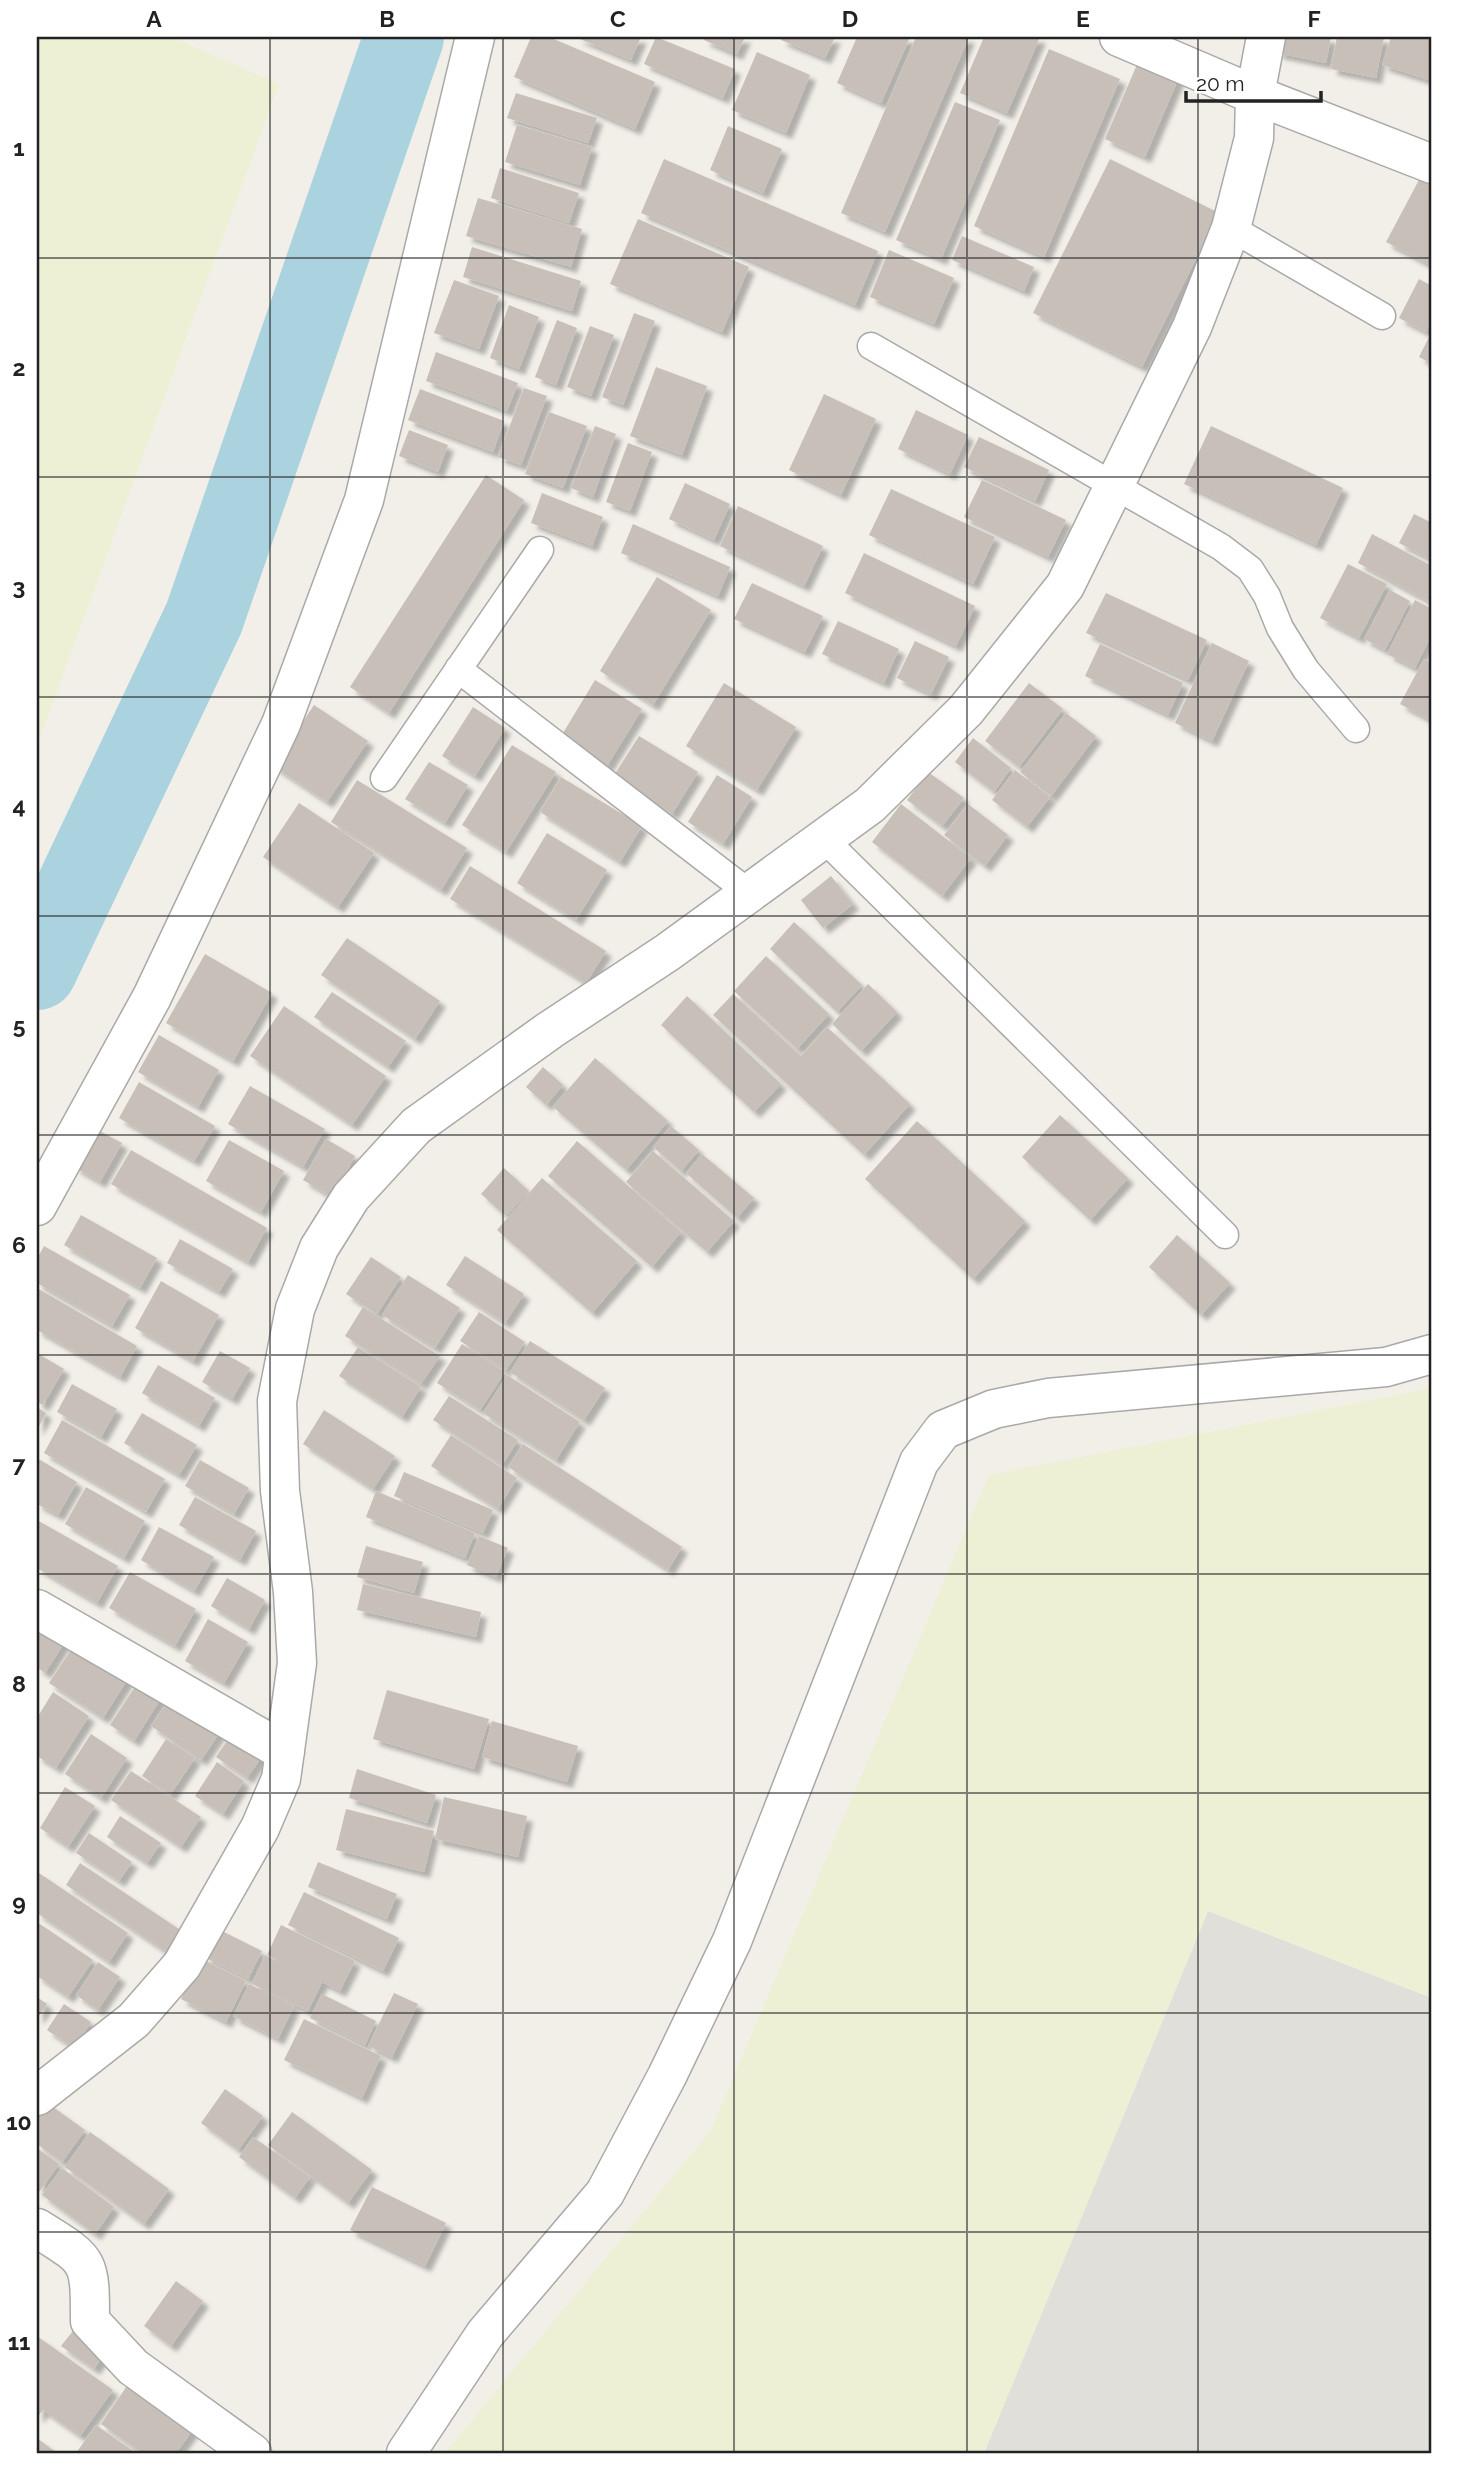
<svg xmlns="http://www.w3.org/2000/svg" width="1469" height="2490" viewBox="0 0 1469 2490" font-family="Raleway,sans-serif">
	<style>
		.airport { fill: #e1dfda }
		.farmland { fill: #eef0d5 }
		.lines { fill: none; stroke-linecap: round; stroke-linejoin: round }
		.river { stroke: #aad3df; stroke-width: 80 }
		.building { fill: #c7bfb8; filter: url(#shadow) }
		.service-casing { stroke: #a9a9a9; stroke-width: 29 }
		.minor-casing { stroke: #a9a9a9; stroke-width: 41 }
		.service { stroke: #fff; stroke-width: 26 }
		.minor { stroke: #fff; stroke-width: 38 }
		.grid { fill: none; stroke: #222; stroke-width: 2; stroke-opacity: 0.55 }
		.neatline { fill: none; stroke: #222; stroke-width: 2.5 }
		.grid-label { font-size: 23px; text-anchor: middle; font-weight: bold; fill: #222 }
	</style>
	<defs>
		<filter id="shadow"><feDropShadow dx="6" dy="6" stdDeviation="2" flood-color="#0004"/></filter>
	</defs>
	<rect width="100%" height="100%" fill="#f2efe9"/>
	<path class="airport" d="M 1208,1911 L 1432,1998 L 1432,2453 L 984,2453 Z"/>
	<path class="farmland" d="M 37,37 L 172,37 L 279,84 L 37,746 Z
		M 1432,1388 L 1432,1998 L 1208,1911 L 984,2453 L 445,2453 L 711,2130 L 989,1475 Z"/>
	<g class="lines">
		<path class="river" d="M 37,970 L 204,618 L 404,37"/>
	</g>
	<path class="building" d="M 531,37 L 549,37 L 655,82 L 635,129 L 514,77 Z
		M 575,37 L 641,37 L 631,60 Z
		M 656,37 L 735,69 L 723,98 L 644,64 Z
		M 705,37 L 745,37 L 737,54 L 704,40 Z
		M 782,37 L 835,37 L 825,58 L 781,40 Z
		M 857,37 L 910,37 L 881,103 L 837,83 Z
		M 916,37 L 969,37 L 885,232 L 841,213 Z
		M 984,37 L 1040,37 L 1007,113 L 960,93 Z
		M 1280,37 L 1331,37 L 1326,63 L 1277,53 Z
		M 1337,37 L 1384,37 L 1376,78 L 1331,69 Z
		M 1391,37 L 1432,37 L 1432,81 L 1382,65 Z
		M 1049,49 L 1120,79 L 1044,257 L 974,226 Z
		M 757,52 L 810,75 L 786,133 L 732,110 Z
		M 1142,53 L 1182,70 L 1145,157 L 1105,139 Z
		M 516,93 L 597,118 L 588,143 L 507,118 Z
		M 955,102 L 1000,120 L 941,259 L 896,240 Z
		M 517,125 L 592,147 L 580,185 L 505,162 Z
		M 728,126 L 782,149 L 763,193 L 710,170 Z
		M 664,159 L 878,251 L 855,305 L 641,213 Z
		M 1110,159 L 1219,213 L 1142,367 L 1033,313 Z
		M 500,168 L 579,193 L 569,223 L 491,198 Z
		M 1420,178 L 1432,185 L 1430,265 L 1386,242 Z
		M 478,198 L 582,229 L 571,267 L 466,236 Z
		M 638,219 L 749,267 L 722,332 L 610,284 Z
		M 962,236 L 1034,267 L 1024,291 L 952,260 Z
		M 472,247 L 581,281 L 572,311 L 463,277 Z
		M 889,250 L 954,278 L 934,324 L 870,297 Z
		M 1419,279 L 1432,286 L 1432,319 L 1426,332 L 1399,318 Z
		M 454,280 L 499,296 L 479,349 L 434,333 Z
		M 509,305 L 539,317 L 519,369 L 490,358 Z
		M 634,313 L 655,321 L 623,405 L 602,397 Z
		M 557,320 L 577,328 L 556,385 L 535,377 Z
		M 590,326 L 614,335 L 591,396 L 567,387 Z
		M 1432,331 L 1432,364 L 1419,357 Z
		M 436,352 L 518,383 L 507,411 L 426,381 Z
		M 656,367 L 707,386 L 682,455 L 630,436 Z
		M 524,388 L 547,396 L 521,465 L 498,457 Z
		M 420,389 L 504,421 L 493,452 L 408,420 Z
		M 824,394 L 876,419 L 841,495 L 789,470 Z
		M 916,410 L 968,435 L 950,474 L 898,449 Z
		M 549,412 L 587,426 L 563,488 L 525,474 Z
		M 595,426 L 616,434 L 593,497 L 571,488 Z
		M 1211,426 L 1343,488 L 1316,545 L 1184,484 Z
		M 409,430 L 448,445 L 438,472 L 399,456 Z
		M 979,437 L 1049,470 L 1035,501 L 964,467 Z
		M 628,443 L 652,452 L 630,511 L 606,502 Z
		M 486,475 L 524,500 L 389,713 L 350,687 Z
		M 982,480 L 1066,520 L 1048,557 L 964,517 Z
		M 685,483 L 730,504 L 714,540 L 669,519 Z
		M 891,489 L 995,537 L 973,584 L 869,535 Z
		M 542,493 L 603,517 L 592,546 L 531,523 Z
		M 738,506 L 823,546 L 804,586 L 720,546 Z
		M 1414,514 L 1432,523 L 1432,560 L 1399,543 Z
		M 633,524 L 730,567 L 718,596 L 621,553 Z
		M 1372,534 L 1432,566 L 1432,603 L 1358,563 Z
		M 864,553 L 975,606 L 956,646 L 845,593 Z
		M 1348,564 L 1387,584 L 1359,638 L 1320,618 Z
		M 657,577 L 711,610 L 653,705 L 600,671 Z
		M 752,583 L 823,616 L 805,652 L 734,619 Z
		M 1390,590 L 1410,601 L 1385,650 L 1364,639 Z
		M 1106,593 L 1207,640 L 1188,680 L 1086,633 Z
		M 1415,600 L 1432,609 L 1432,634 L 1415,668 L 1387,654 Z
		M 838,621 L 899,649 L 884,683 L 822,654 Z
		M 915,641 L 949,657 L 931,694 L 897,678 Z
		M 1212,643 L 1249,661 L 1212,741 L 1175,723 Z
		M 1100,644 L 1183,683 L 1168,715 L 1085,676 Z
		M 1424,659 L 1432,663 L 1432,721 L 1400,704 Z
		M 595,680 L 642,709 L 607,766 L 560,738 Z
		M 724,683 L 796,727 L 757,790 L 686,746 Z
		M 1029,683 L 1063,709 L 1019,767 L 985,741 Z
		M 314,705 L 368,741 L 327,802 L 273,766 Z
		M 473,707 L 505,728 L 475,776 L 442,756 Z
		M 1066,713 L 1096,736 L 1051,796 L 1020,772 Z
		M 639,736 L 698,772 L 672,814 L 613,777 Z
		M 973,738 L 1011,768 L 994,792 L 955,762 Z
		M 512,745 L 556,772 L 506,852 L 462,825 Z
		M 429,762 L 468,785 L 445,823 L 405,799 Z
		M 1015,770 L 1050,797 L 1027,827 L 992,800 Z
		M 928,772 L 964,798 L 942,826 L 907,800 Z
		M 717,775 L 752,797 L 723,844 L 688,822 Z
		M 561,777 L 642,826 L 620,862 L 540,812 Z
		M 357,780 L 467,848 L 441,890 L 331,822 Z
		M 299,803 L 374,853 L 338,907 L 263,857 Z
		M 901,804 L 971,858 L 942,896 L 872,842 Z
		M 968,804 L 1008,835 L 985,866 L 944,835 Z
		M 547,833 L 607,870 L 576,920 L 517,883 Z
		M 470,866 L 606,951 L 586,983 L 450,899 Z
		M 831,876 L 853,904 L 823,928 L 801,900 Z
		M 794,922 L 862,985 L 837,1012 L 770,949 Z
		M 347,938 L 440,1001 L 415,1039 L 321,975 Z
		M 205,954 L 272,993 L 233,1061 L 166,1023 Z
		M 766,956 L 829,1014 L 797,1049 L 734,991 Z
		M 868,984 L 897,1012 L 861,1051 L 832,1024 Z
		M 332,992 L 406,1041 L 388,1067 L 314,1017 Z
		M 733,994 L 801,1056 L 827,1027 L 910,1104 L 864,1155 L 713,1015 Z
		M 687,996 L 781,1084 L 754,1112 L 661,1025 Z
		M 284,1006 L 386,1076 L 352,1125 L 250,1056 Z
		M 159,1035 L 219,1070 L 198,1107 L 138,1072 Z
		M 595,1058 L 668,1121 L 626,1170 L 553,1107 Z
		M 543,1067 L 563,1085 L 546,1105 L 526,1087 Z
		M 139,1082 L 215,1126 L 194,1161 L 119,1118 Z
		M 250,1086 L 325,1129 L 303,1167 L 228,1124 Z
		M 1060,1115 L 1128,1178 L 1090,1220 L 1022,1157 Z
		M 917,1121 L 1025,1221 L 973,1279 L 865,1179 Z
		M 671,1126 L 699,1150 L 681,1171 L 653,1147 Z
		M 96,1129 L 122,1143 L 100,1182 L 74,1167 Z
		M 326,1139 L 355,1156 L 332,1197 L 303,1180 Z
		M 229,1140 L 284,1171 L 261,1212 L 206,1181 Z
		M 577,1141 L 681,1232 L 652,1267 L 548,1176 Z
		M 131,1150 L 267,1228 L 248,1262 L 111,1184 Z
		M 653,1151 L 734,1221 L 707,1252 L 626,1182 Z
		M 702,1154 L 754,1198 L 737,1218 L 686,1173 Z
		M 504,1168 L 529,1191 L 506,1216 L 481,1194 Z
		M 542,1178 L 637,1261 L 592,1313 L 497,1230 Z
		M 81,1215 L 157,1258 L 140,1288 L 64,1245 Z
		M 1177,1235 L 1230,1283 L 1201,1315 L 1149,1267 Z
		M 180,1239 L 233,1269 L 219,1292 L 167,1263 Z
		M 44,1246 L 130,1295 L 112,1326 L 37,1283 L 37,1259 Z
		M 465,1256 L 524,1294 L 505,1323 L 446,1285 Z
		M 371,1257 L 401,1277 L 377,1314 L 346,1294 Z
		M 408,1275 L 460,1308 L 435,1348 L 382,1315 Z
		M 161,1281 L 219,1315 L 193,1361 L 135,1328 Z
		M 37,1288 L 137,1346 L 120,1377 L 37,1330 Z
		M 363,1307 L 440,1356 L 421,1384 L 345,1336 Z
		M 479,1312 L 525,1342 L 506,1370 L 460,1341 Z
		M 530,1341 L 605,1388 L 584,1420 L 510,1372 Z
		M 462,1344 L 505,1372 L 480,1410 L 437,1383 Z
		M 358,1347 L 421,1387 L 402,1417 L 339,1376 Z
		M 220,1351 L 250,1368 L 232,1399 L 202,1382 Z
		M 37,1353 L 64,1369 L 43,1405 L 37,1402 Z
		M 158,1365 L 215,1398 L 199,1426 L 142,1393 Z
		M 507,1375 L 580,1422 L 556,1460 L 483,1413 Z
		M 72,1384 L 117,1409 L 101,1437 L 57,1412 Z
		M 449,1396 L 518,1440 L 502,1465 L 433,1420 Z
		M 37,1407 L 46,1413 L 37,1430 Z
		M 324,1410 L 395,1456 L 373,1489 L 303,1444 Z
		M 142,1413 L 197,1445 L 179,1475 L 124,1443 Z
		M 62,1420 L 165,1479 L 146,1512 L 44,1453 Z
		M 451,1435 L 517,1478 L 498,1509 L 431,1466 Z
		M 523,1444 L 682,1547 L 668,1570 L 508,1467 Z
		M 37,1458 L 77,1482 L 58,1515 L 37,1504 Z
		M 200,1460 L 249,1488 L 234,1514 L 185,1486 Z
		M 404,1472 L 493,1510 L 483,1533 L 394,1496 Z
		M 86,1487 L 145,1521 L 124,1558 L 65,1524 Z
		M 376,1491 L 475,1533 L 465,1558 L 366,1517 Z
		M 195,1497 L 256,1531 L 240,1560 L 179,1525 Z
		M 37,1520 L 118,1566 L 97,1603 L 37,1568 Z
		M 159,1527 L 214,1557 L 194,1591 L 141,1560 Z
		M 479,1536 L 508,1548 L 496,1577 L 467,1565 Z
		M 366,1546 L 423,1562 L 414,1593 L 357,1577 Z
		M 130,1572 L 196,1609 L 175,1646 L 109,1608 Z
		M 227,1578 L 265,1600 L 249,1629 L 211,1606 Z
		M 363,1584 L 481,1612 L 476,1637 L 357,1610 Z
		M 208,1619 L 248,1642 L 224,1683 L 185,1661 Z
		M 44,1622 L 68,1637 L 45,1673 L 37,1667 L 37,1633 Z
		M 76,1642 L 129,1677 L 103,1718 L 49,1683 Z
		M 140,1679 L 163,1695 L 134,1741 L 110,1725 Z
		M 387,1690 L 489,1719 L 474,1769 L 373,1739 Z
		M 175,1691 L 225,1725 L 201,1760 L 151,1726 Z
		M 53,1692 L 89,1716 L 56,1768 L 37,1756 L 37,1718 Z
		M 492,1721 L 578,1746 L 567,1782 L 482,1757 Z
		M 236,1728 L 267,1749 L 247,1778 L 216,1757 Z
		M 91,1734 L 127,1758 L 101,1798 L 65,1774 Z
		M 166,1739 L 195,1758 L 170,1795 L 142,1776 Z
		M 217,1762 L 244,1781 L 223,1814 L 195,1796 Z
		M 357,1769 L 436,1795 L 427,1823 L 349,1798 Z
		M 131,1771 L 201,1817 L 181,1847 L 111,1800 Z
		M 65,1787 L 95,1806 L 68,1847 L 40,1828 Z
		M 444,1797 L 527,1816 L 518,1857 L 435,1839 Z
		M 346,1809 L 434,1831 L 424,1872 L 336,1850 Z
		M 120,1816 L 161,1843 L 147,1863 L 107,1837 Z
		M 89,1833 L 132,1862 L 119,1881 L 76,1853 Z
		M 318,1862 L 397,1894 L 387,1919 L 308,1887 Z
		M 80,1863 L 179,1929 L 165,1951 L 66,1885 Z
		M 39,1873 L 128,1933 L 109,1962 L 37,1913 Z
		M 304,1892 L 399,1938 L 383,1971 L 288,1925 Z
		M 37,1922 L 93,1960 L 68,1997 L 37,1976 Z
		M 281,1925 L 355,1961 L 340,1991 L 322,1982 L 308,2011 L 252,1984 L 265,1955 L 288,1966 L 267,1955 Z
		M 218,1929 L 262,1951 L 248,1979 L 204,1957 Z
		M 200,1958 L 246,1981 L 226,2022 L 181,1999 Z
		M 98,1962 L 120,1977 L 98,2010 L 76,1995 Z
		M 249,1984 L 294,2006 L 278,2039 L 233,2016 Z
		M 394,1993 L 418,2004 L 392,2057 L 368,2046 Z
		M 322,1994 L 376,2021 L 365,2045 L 310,2018 Z
		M 37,1997 L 47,2004 L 37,2019 Z
		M 64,2004 L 91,2022 L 74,2048 L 47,2030 Z
		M 304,2019 L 381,2056 L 362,2098 L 284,2060 Z
		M 225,2089 L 263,2116 L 238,2150 L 201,2123 Z
		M 46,2102 L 85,2130 L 62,2162 L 37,2144 L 37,2115 Z
		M 292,2112 L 372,2170 L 348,2203 L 268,2145 Z
		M 90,2132 L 169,2189 L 144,2224 L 65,2167 Z
		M 253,2137 L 310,2177 L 295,2198 L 239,2157 Z
		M 37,2148 L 59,2164 L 39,2192 L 37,2190 Z
		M 62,2168 L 114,2207 L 95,2234 L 42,2195 Z
		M 372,2187 L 446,2223 L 425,2266 L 350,2230 Z
		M 176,2281 L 203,2301 L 171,2346 L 144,2326 Z
		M 73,2331 L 104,2354 L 94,2369 L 61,2346 Z
		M 37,2336 L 113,2390 L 80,2436 L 43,2410 L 37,2418 Z
		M 133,2377 L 197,2424 L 176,2453 L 142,2453 L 101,2424 Z
		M 96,2425 L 136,2453 L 76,2453 Z
		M 37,2438 L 57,2453 L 37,2453 Z"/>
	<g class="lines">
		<g class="service-casing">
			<path id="service" d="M 1231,228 L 1382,316
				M 871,346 L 1221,547 L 1250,569 L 1267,596 L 1280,628 L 1306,670 L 1356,729
				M 458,669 L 748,892
				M 384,778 L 540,550
				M 824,839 L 1225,1235"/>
		</g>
		<g class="minor-casing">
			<path id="minor" d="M 1119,37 L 1255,95 L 1432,164
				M 37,1206 L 152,997 L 281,724 L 364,500 L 475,37
				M 37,1609 L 285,1752
				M 37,2096 L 134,2020 L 182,1965 L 260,1828 L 281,1779 L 297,1663 L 293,1592 L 280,1491 L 277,1401 L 295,1309 L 319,1248 L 351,1197 L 416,1126 L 550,1030 L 668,952 L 870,805 L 966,710 L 1065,586 L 1192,327 L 1231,228 L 1254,138 L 1255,95 L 1266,37
				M 37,2228 C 90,2261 90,2259 90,2321 L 133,2367 L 252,2453
				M 406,2453 L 485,2334 L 605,2193 L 667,2076 L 732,1941 L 919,1462 L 943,1430 L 994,1409 L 1048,1398 L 1386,1367 L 1432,1354"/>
		</g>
		<use href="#service" class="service"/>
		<use href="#minor" class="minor"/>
	</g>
	<path class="grid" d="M 270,37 L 270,2453M 503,37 L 503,2453M 734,37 L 734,2453M 967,37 L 967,2453M 1198,37 L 1198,2453M 37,258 L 1432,258M 37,477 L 1432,477M 37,697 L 1432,697M 37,916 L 1432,916M 37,1135 L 1432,1135M 37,1355 L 1432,1355M 37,1574 L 1432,1574M 37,1793 L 1432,1793M 37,2013 L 1432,2013M 37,2232 L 1432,2232"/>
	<rect width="1469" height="2490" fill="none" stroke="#ffffff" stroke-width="77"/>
	<path d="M1186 91v10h135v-10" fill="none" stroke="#222222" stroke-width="3.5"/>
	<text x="1196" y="91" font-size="21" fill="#222222" stroke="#ffffff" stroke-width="5" paint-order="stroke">20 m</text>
	<rect x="38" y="38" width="1392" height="2414" class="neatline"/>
	<g class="grid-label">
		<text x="154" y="27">A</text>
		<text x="387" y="27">B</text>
		<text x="618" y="27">C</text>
		<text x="850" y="27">D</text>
		<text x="1083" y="27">E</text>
		<text x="1314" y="27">F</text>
		<text x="19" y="156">1</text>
		<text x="19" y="376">2</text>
		<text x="19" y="595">3</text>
		<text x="19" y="814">4</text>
		<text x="19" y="1034">5</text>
		<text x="19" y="1253">6</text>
		<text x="19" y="1472">7</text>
		<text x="19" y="1692">8</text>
		<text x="19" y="1911">9</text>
		<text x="19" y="2130">10</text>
		<text x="19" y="2350">11</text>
	</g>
</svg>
